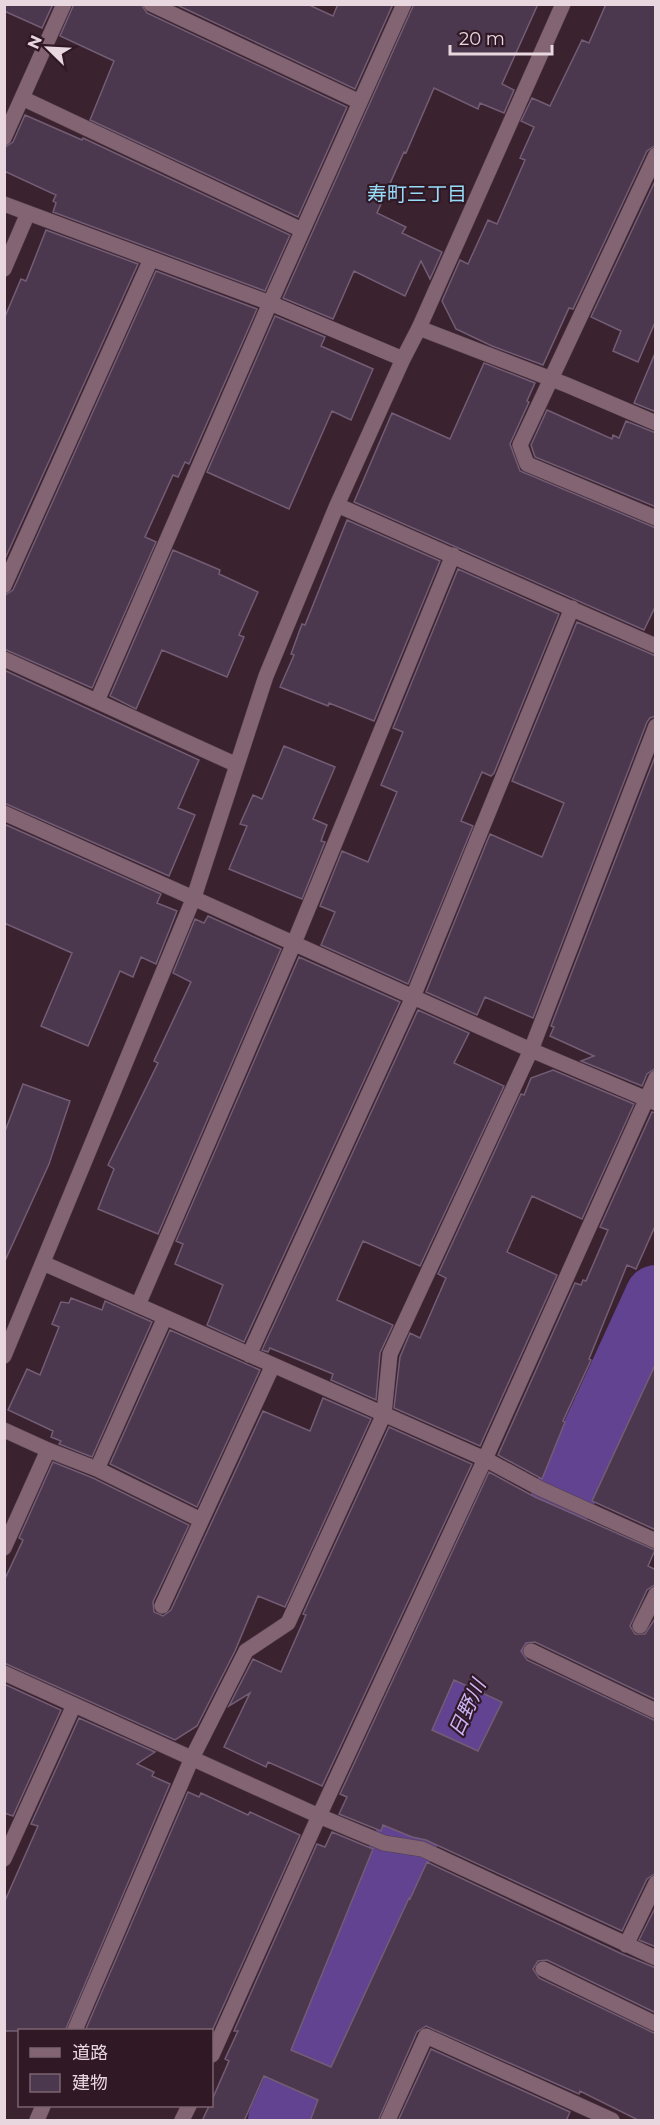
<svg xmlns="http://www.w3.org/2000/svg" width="660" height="2125" viewBox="0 0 660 2125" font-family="Montserrat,'Noto Sans JP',sans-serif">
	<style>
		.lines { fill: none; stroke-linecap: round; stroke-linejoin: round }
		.river { stroke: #614391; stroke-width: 62 }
		.building { fill: #4c384e; stroke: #735d75; stroke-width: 1.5; fill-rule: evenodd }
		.street-casing { stroke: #553f4b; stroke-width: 16 }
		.street { stroke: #826473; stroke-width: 15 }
		.labels { text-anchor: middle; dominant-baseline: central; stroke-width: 4.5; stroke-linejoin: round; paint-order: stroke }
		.neighbourhood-label { font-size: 20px; fill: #97dcf9; stroke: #311825 }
		.water-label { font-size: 20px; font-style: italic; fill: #cab5f7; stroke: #311825 }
	</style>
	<rect width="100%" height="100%" fill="#3b222f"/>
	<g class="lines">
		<path class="river" d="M 279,2120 L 410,1831 L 656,1296"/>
	</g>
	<path class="building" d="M 4,4 L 53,4 L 42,28 L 4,11 Z
		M 74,4 L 141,4 L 147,13 L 347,107 L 298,217 L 90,120 L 114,61 L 60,36 Z
		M 175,4 L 307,4 L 333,16 L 338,4 L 393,4 L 355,89 Z
		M 414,4 L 538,4 L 502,84 L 514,90 L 504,113 L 480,103 L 478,109 L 434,88 L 406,153 L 404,152 L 377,213 L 406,227 L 402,233 L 442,252 L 430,279 L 421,261 L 405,296 L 354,271 L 333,319 L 283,298 Z
		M 606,4 L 656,4 L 656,145 L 647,151 L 573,309 L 569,308 L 543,365 L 492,346 L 456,329 L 442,301 L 460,260 L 468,264 L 488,220 L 497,224 L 525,160 L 520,158 L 534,127 L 521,121 L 532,98 L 550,106 L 582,40 L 589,43 Z
		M 25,115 L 82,140 L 83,138 L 290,235 L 265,291 L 53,212 L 56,203 L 53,201 L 56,195 L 4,171 L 4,148 L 13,142 Z
		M 656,179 L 656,320 L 638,362 L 613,351 L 621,331 L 591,317 Z
		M 46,230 L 138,264 L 4,561 L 4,319 L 21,279 L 26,281 Z
		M 156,271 L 257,309 L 189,464 L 185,462 L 178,477 L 173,475 L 145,537 L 156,542 L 92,688 L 4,649 L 4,596 L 13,590 Z
		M 275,316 L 325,337 L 321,346 L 373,369 L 351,420 L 332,411 L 289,509 L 207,472 Z
		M 656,351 L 656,412 L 634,403 Z
		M 484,363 L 535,383 L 527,401 L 529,402 L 510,444 L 520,471 L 656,528 L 656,605 L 644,630 L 354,502 L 392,413 L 450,439 Z
		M 547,410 L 612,439 L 613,435 L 619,438 L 626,421 L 656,433 L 656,507 L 535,457 L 531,445 Z
		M 347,520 L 440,561 L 374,721 L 329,703 L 328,706 L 280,687 L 294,655 L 291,654 L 302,624 L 305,625 Z
		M 173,550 L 220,570 L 219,574 L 258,592 L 239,635 L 244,637 L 227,677 L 162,650 L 136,709 L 110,696 Z
		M 458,569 L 559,614 L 494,773 L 491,776 L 482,772 L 461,821 L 473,826 L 408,984 L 321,945 L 335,912 L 320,906 L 342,851 L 368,862 L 397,792 L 381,785 L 403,732 L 393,728 Z
		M 577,622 L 656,656 L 656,716 L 650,718 L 647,722 L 533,1018 L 485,997 L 477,1015 L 426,992 L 490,834 L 542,857 L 564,803 L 512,781 Z
		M 4,670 L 199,760 L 178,808 L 195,815 L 169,876 L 4,803 Z
		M 284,746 L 335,767 L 313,819 L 327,825 L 321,841 L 325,842 L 302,899 L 229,869 L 247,826 L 240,824 L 253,795 L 262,799 Z
		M 656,754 L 656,1068 L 647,1074 L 642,1086 L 581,1061 L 594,1056 L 550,1036 L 554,1027 L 551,1026 Z
		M 4,824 L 161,894 L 157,903 L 177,911 L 156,964 L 141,957 L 133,977 L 120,971 L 88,1046 L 41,1026 L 72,953 L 4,923 Z
		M 208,916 L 281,949 L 158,1234 L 98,1209 L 114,1169 L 108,1165 L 158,1063 L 154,1061 L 191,982 L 173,973 L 195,919 L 204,923 Z
		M 299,957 L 400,1002 L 244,1342 L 207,1325 L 223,1285 L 175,1264 L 183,1244 L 176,1241 Z
		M 418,1010 L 469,1033 L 454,1063 L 504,1086 L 420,1266 L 363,1241 L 337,1300 L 393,1325 L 380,1353 L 376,1400 L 331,1380 L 333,1374 L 270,1348 L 268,1352 L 262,1350 Z
		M 553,1070 L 634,1104 L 582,1219 L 532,1196 L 507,1252 L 557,1275 L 480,1446 L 394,1408 L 400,1357 L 410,1333 L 420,1338 L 446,1278 L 438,1274 L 521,1094 L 524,1095 L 531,1078 Z
		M 23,1084 L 70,1101 L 49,1164 L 4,1263 L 4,1134 Z
		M 652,1112 L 656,1113 L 656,1224 L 636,1269 L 627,1265 L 589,1359 L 591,1360 L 563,1421 L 565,1422 L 542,1479 L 498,1455 L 575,1283 L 581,1285 L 583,1280 L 586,1281 L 608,1230 L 600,1227 Z
		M 71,1298 L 102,1310 L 105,1301 L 152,1322 L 92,1457 L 59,1444 L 61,1441 L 51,1437 L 53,1431 L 8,1410 L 27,1369 L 40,1375 L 59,1327 L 52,1324 L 61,1302 L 69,1303 Z
		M 170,1330 L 260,1370 L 197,1507 L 110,1464 Z
		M 656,1363 L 656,1530 L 592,1501 Z
		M 323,1398 L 371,1419 L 285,1607 L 258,1596 L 235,1651 L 197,1726 L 175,1740 L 4,1663 L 4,1581 L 23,1540 L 19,1538 L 53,1462 L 93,1478 L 189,1525 L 153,1602 L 154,1612 L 163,1616 L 171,1610 L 263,1411 L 310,1431 Z
		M 389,1427 L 472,1464 L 322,1786 L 268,1762 L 266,1767 L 224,1747 L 250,1693 L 229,1706 L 253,1659 L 281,1672 L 306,1615 L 303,1614 Z
		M 489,1472 L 535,1497 L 655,1550 L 648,1566 L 656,1570 L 656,1584 L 647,1590 L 630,1626 L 635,1634 L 645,1634 L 656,1617 L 656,1700 L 535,1642 L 526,1643 L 521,1651 L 527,1660 L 656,1721 L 656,1873 L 647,1879 L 622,1931 L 426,1840 L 412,1837 L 383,1825 L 381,1831 L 339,1814 L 347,1797 L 340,1794 ZM 454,1680 L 502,1702 L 478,1751 L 432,1730 Z
		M 4,1684 L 61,1710 L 13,1816 L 4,1813 Z
		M 79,1718 L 155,1752 L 137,1764 L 154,1772 L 152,1776 L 170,1784 L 65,2031 L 4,2031 L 4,1903 L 38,1826 L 31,1824 Z
		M 188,1792 L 199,1797 L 201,1793 L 248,1815 L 250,1812 L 300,1835 L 212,2031 L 85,2031 Z
		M 332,1832 L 373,1849 L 291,2050 L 331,2067 L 409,1898 L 410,1899 L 427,1862 L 622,1954 L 656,1968 L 656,2013 L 547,1960 L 538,1961 L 533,1969 L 539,1978 L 656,2034 L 656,2121 L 640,2121 L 580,2091 L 579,2094 L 426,2026 L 417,2032 L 378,2121 L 310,2121 L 318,2100 L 264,2076 L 244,2121 L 202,2121 L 209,2106 L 212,2106 L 212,2100 L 229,2061 L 225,2059 L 238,2031 L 234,2031 L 317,1844 L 325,1847 Z
		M 656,1906 L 656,1947 L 639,1940 Z
		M 431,2049 L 570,2112 L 566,2121 L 398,2121 Z"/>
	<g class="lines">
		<g class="street-casing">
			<path id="street" d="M 151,4 L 360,102
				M 22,98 L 302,230
				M 4,138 L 64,4
				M 656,155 L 520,445 L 527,464 L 656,518
				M 4,204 L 270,303 L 403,359
				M 4,269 L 28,213
				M 419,328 L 567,385 L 656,423
				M 337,505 L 656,646
				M 4,586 L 151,259
				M 4,659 L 237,765
				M 97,701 L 270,303 L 404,4
				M 4,813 L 531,1050 L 656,1103
				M 43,1263 L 485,1459 L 539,1488 L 656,1541
				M 138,1305 L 294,943 L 453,555
				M 249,1355 L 413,997 L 572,608
				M 4,1356 L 194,897 L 266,676 L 337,505 L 403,359 L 419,328 L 563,4
				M 4,1430 L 48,1450 L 97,1469 L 201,1520
				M 97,1469 L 165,1317
				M 4,1548 L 48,1450
				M 162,1606 L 273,1365
				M 640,1626 L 656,1594
				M 531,1651 L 656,1711
				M 4,1673 L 319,1816 L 384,1843 L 422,1849 L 656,1958
				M 4,1859 L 74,1705
				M 626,1945 L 656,1883
				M 543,1969 L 656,2024
				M 75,2030 L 192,1758 L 246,1651 L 288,1623 L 384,1414 L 390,1354 L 531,1050 L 656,726
				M 212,2055 L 319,1816 L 485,1459 L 656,1078
				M 37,2120 L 43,2106
				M 182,2120 L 189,2106
				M 388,2120 L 426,2036 L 612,2120"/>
		</g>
		<use href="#street" class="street"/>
	</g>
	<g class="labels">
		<g class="neighbourhood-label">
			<text x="417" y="194">寿町三丁目</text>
		</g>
		<g class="water-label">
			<text transform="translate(467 1708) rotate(-65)">日野川</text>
		</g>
	</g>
	<rect width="660" height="2125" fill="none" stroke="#e9d7df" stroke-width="12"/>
	<rect x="18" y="2029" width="195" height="78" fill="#311825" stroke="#7b646f" stroke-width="1.5"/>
	<rect x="30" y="2048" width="30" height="9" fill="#826473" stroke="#7b646f" stroke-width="1.5"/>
	<text x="72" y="2059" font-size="18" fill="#e9d7df">道路</text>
	<rect x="30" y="2074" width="30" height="18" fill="#4c384e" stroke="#7b646f" stroke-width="1.5"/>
	<text x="72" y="2089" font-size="18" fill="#e9d7df">建物</text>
	<g transform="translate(48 48) rotate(294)" stroke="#311825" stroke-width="4.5" paint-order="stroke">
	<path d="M0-4.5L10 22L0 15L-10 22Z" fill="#e9d7df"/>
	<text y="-9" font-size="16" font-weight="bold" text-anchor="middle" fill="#e9d7df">N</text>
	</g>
	<path d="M450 45v9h102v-9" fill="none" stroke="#e9d7df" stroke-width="3"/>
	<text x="459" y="45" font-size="18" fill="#e9d7df" stroke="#311825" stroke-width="4.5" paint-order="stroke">20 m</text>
</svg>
